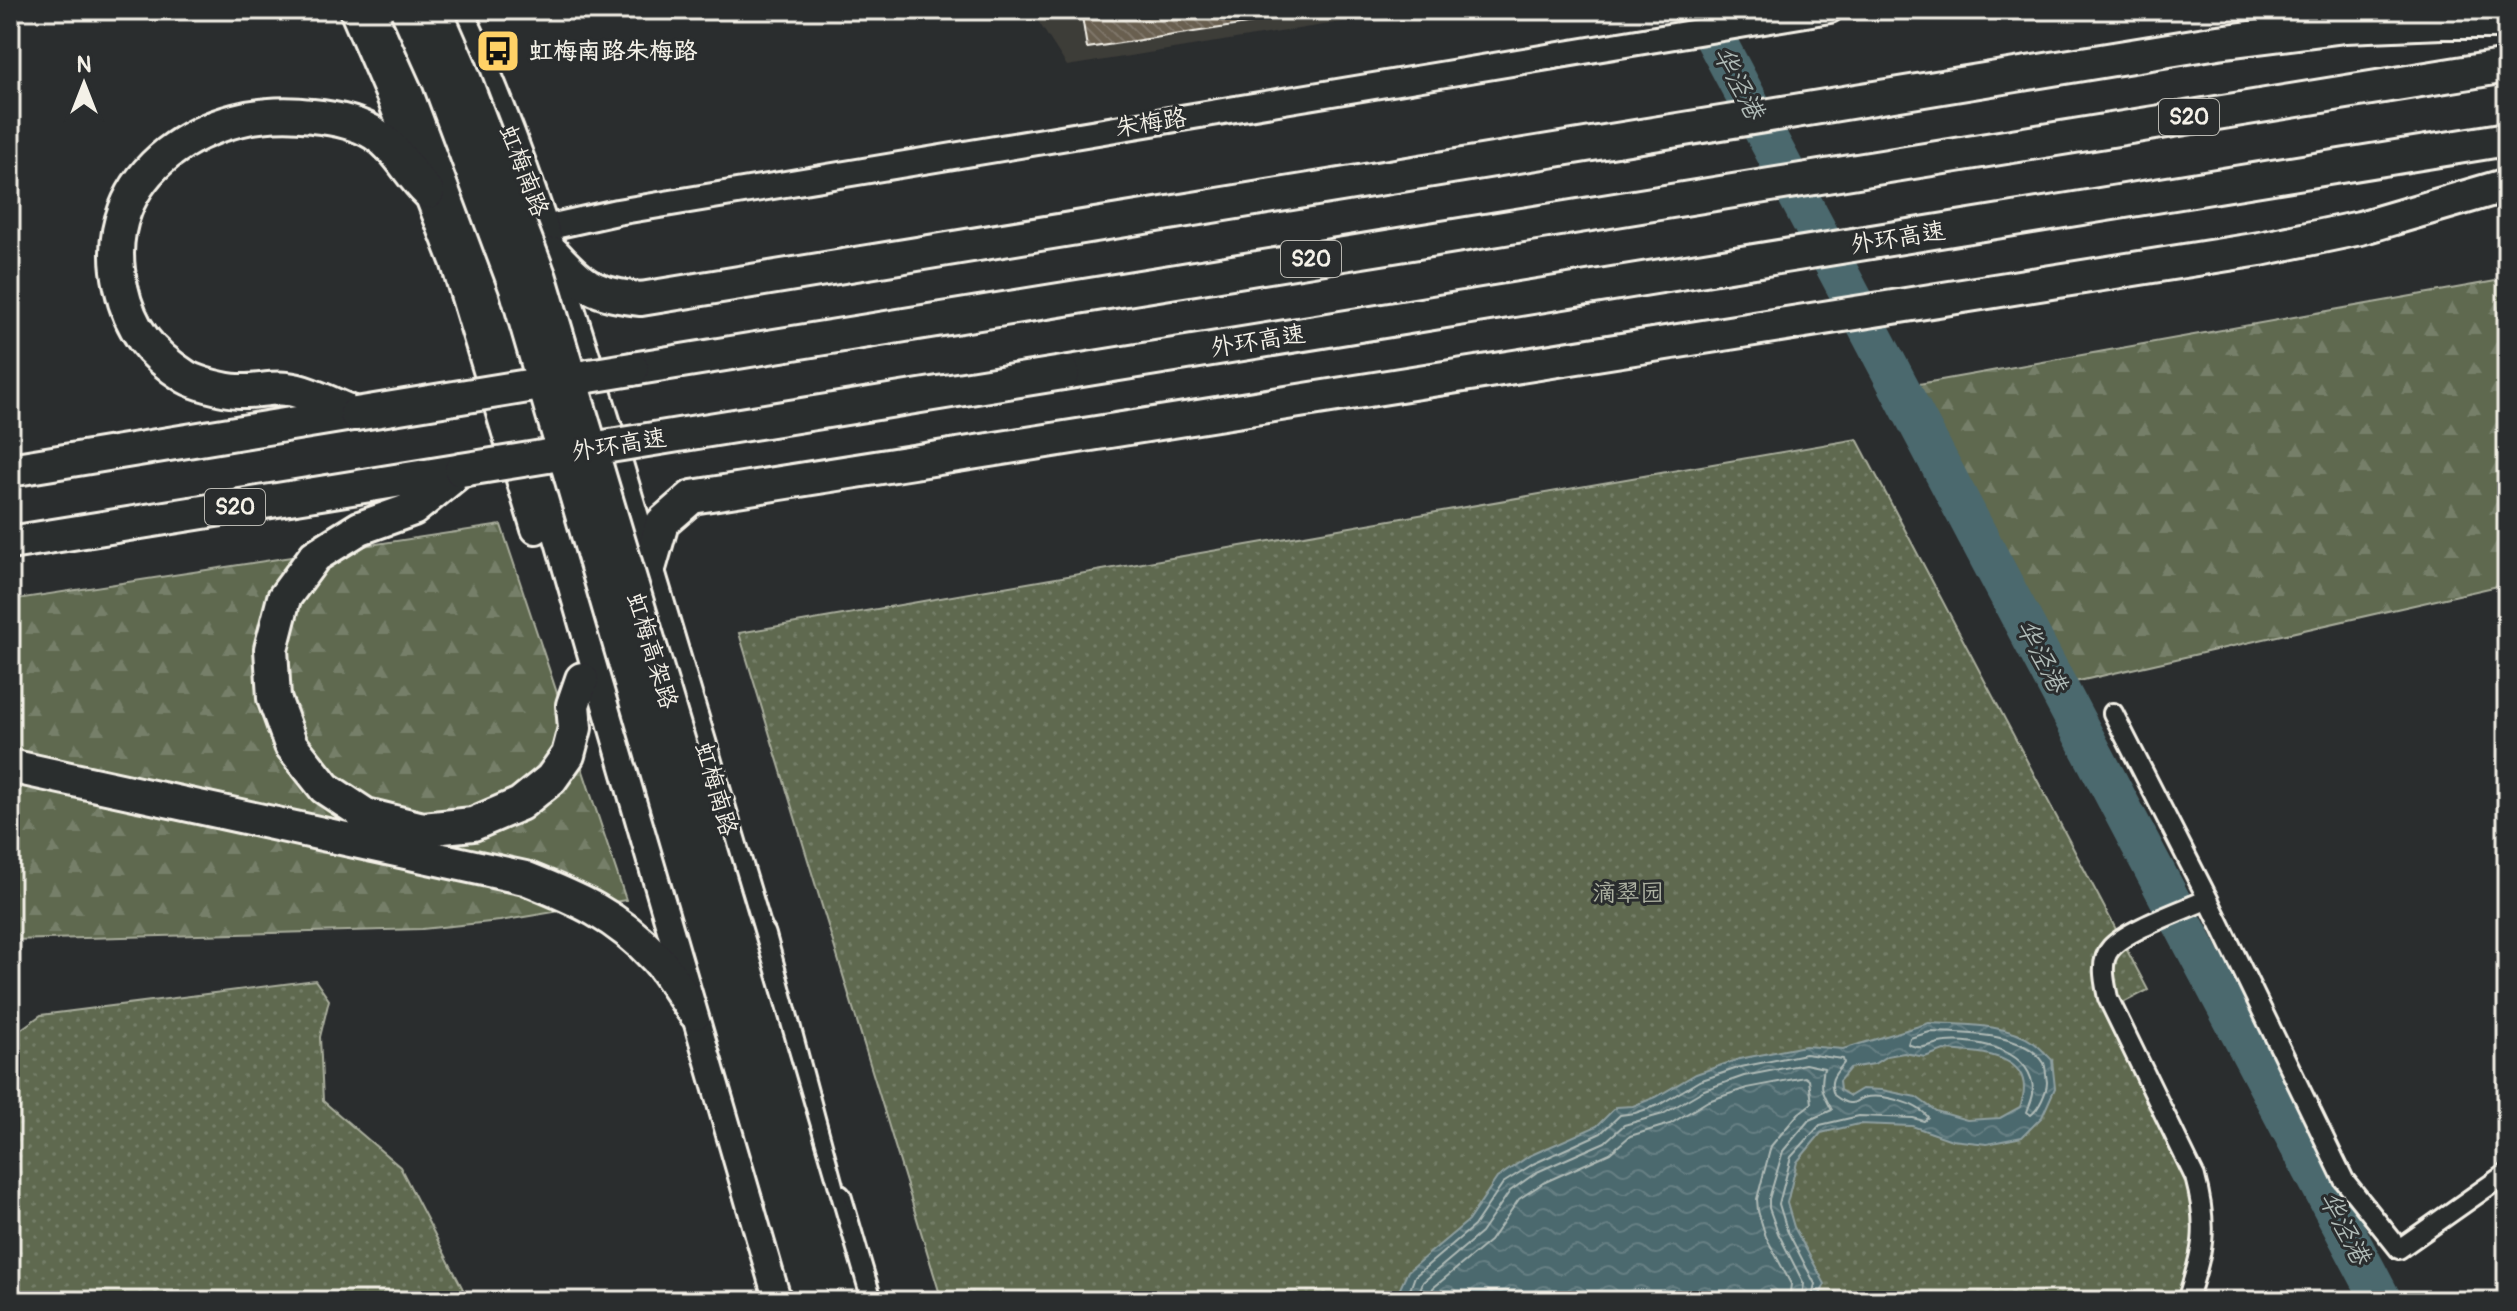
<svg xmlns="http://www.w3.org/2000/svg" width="2517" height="1311" viewBox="0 0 2517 1311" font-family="Pangolin,'LXGW WenKai TC',sans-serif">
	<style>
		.built { fill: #3d3c38 }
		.forest { fill: url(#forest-firs); stroke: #a9ad9c; stroke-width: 2 }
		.park { fill: url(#park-dots); stroke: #a9ad9c; stroke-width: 2 }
		.water { fill: url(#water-waves); stroke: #8f9f9f; stroke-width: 2; fill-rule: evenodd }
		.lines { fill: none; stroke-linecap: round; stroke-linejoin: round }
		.shore { stroke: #b0bbb7; stroke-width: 2 }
		.river { stroke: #4b696e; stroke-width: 40 }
		.building { fill: url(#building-back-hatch); stroke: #f4f1e8; stroke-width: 2 }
		.street-casing { stroke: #f4f1e8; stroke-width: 24 }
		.secondary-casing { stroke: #f4f1e8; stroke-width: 30 }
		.primary-casing { stroke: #f4f1e8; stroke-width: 34 }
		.highway-casing { stroke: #f4f1e8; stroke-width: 38 }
		.street { stroke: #2a2d2e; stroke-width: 18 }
		.secondary { stroke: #2a2d2e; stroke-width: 24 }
		.primary { stroke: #2a2d2e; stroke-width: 28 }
		.highway { stroke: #2a2d2e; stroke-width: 32 }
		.highway-bridge-casing { stroke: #f4f1e8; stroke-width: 38; stroke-linecap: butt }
		.highway-bridge { stroke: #2a2d2e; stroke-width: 32 }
		.labels { text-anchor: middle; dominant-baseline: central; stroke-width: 6; stroke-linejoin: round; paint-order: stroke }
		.shield { fill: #2a2d2e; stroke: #b7b6b0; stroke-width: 2 }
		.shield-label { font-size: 22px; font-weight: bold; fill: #f4f1e8 }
		.poi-label { font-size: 24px; font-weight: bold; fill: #f4f1e8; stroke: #2a2d2e; text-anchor: start }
		.street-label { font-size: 24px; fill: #f4f1e8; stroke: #2a2d2e }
		.park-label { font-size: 24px; fill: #b0b4a4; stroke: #2a2d2e }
		.water-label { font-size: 26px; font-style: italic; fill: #b0bbb7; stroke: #2a2d2e }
	</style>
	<defs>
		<pattern id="forest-firs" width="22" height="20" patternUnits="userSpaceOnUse" patternTransform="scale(2)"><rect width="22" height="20" fill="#5e6950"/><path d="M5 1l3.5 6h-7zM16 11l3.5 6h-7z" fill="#767f69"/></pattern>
		<pattern id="park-dots" width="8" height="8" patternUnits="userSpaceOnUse" patternTransform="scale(2)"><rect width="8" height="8" fill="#5e6950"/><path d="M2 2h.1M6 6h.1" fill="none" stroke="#767f69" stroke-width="1.8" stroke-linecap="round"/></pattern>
		<pattern id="water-waves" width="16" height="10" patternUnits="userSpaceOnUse" patternTransform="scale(2)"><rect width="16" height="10" fill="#4b696e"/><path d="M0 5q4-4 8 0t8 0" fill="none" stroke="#667f83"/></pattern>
		<pattern id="building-back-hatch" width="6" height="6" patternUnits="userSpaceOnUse" patternTransform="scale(2)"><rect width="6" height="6" fill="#695f50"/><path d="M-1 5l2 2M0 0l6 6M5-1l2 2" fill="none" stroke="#7f7669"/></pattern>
	</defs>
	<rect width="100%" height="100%" fill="#2a2d2e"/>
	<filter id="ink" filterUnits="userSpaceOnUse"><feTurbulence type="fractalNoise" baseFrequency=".0125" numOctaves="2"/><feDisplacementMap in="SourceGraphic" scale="16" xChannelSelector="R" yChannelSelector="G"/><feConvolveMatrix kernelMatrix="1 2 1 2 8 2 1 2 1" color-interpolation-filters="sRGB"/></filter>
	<g filter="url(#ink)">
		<path class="built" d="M 1031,10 L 1417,10 L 1067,66 Z"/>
		<path class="forest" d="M 2507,279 L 2507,584 L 2070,683 L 1902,387 Z
			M 501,525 L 626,900 L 500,921 L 422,929 L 10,940 L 10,600 Z"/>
		<path class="park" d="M 1857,439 L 2148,990 L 2109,1010 L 2197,1194 L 2196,1251 L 2180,1301 L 942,1301 L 739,633 Z
			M 315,980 L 329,1000 L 320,1037 L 323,1101 L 400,1167 L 469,1301 L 10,1301 L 10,1037 L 41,1015 Z"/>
		<path class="water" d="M 1929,1023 C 1962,1025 2006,1023 2034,1043 C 2041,1048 2047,1055 2052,1060 L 2055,1088 L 2042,1117 L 2022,1137 L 1987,1144 L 1952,1140 L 1912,1126 L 1859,1124 L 1821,1133 L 1797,1162 L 1787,1203 L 1794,1227 L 1825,1284 L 1817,1301 L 1398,1301 L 1397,1295 L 1408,1271 L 1468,1221 L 1497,1178 L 1529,1156 L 1597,1126 L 1616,1107 L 1633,1106 L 1656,1097 L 1696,1074 L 1739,1059 L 1805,1046 L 1843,1049 ZM 1944,1050 C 1980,1052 2040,1054 2020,1107 L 2000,1118 L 1967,1120 L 1936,1111 L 1916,1097 L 1882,1090 L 1862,1089 L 1850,1096 L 1840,1090 L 1839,1081 L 1850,1068 L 1874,1064 L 1887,1056 L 1904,1053 L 1925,1057 Z"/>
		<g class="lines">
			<path class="shore" d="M 1930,1032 C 1962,1033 2025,1032 2044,1063 C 2046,1068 2046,1077 2047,1082 C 2047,1092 2039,1109 2031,1115 L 2027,1112 C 2029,1106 2032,1100 2033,1094 C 2035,1050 1978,1039 1945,1042 C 1929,1043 1926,1052 1908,1044 L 1910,1038 Z
				M 1406,1301 L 1415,1276 L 1474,1226 L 1503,1183 L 1533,1164 L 1601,1133 L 1620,1115 L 1635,1113 L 1659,1105 L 1699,1081 L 1741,1067 L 1805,1054 L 1843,1059 L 1844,1063 C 1835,1074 1828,1080 1834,1095 C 1838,1098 1845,1104 1851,1103 C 1856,1103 1858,1099 1863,1098 C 1881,1093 1917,1103 1928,1117 L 1924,1121 L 1913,1118 L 1859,1116 L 1820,1125 L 1791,1157 L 1779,1204 L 1787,1230 L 1815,1284 L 1811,1301
				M 1416,1301 L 1423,1282 L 1481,1233 L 1510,1191 L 1537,1172 L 1605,1142 L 1624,1125 L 1663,1114 L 1704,1090 L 1744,1076 L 1805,1064 L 1824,1068 C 1820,1089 1822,1092 1832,1110 L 1809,1120 L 1783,1151 L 1769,1199 L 1769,1208 L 1778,1233 L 1804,1284 L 1801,1301
				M 1428,1301 L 1433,1288 L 1490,1241 L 1519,1199 L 1543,1183 L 1610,1153 L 1630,1136 L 1670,1124 L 1708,1101 L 1747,1088 L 1805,1077 L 1809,1080 L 1812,1103 L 1799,1113 L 1771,1146 L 1757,1199 L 1758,1211 L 1766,1237 L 1791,1284 L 1789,1301"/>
			<path class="river" d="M 1700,10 L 2382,1301"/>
		</g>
		<path class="building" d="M 1081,10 L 1252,10 L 1254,23 L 1087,48 Z
			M 1289,10 L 1348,10 L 1291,19 Z"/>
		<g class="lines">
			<g class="street-casing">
				<path id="street" d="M 2113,713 L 2208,899 L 2344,1180 L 2399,1249 L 2507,1173
					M 2187,1301 C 2203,1251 2209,1229 2195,1177 L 2108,998 C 2105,983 2099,961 2111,948 C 2126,930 2184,910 2208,899"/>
			</g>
			<g class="secondary-casing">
				<path id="secondary" d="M 527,232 L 617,212 L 1830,10"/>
			</g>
			<g class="primary-casing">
				<path id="primary" d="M 354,10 L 391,96 L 455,261 L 536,529
					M 379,10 L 404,62 L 474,243 L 779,1301
					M 458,10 C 521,144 563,285 607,427 C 661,602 713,779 765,956
					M 837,1199 L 867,1301"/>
			</g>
			<g class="highway-casing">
				<path id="highway" d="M 554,254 C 585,288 595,294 641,299 L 2218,42 L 2345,26 L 2442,22 L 2507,22
					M 632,369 L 2507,66
					M 1063,373 L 2507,139
					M 356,414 C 337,407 305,390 287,389 C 271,387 255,392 239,391 C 226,391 196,383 186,377 C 150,354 130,329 121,287 C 94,172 210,102 312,116 C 333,118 357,122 375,134 C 398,149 409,174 428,192
					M 10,470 L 352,414
					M 461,470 L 413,509 L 360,528 L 315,556 L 284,598 L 271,649 L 274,698 L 291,745 L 325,788 L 366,815 L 423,829 L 473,824 L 520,804 L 551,779 L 568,755 L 575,728 L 573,705 L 582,679
					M 10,543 L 457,471
					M 650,565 L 662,523 L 692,497 L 2260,249 L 2360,228 L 2507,185
					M 10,766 L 525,878 C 578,899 616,915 656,958 C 671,974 682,996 695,1013
					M 759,936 L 836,1224"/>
			</g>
			<use href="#street" class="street"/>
			<use href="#secondary" class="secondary"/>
			<use href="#primary" class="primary"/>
			<use href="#highway" class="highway"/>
			<g class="highway-bridge-casing">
				<path id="highway-bridge" d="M 407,10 L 439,81 L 516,288 L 811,1301
					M 435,10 L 459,65 L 540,278 L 742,954 L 843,1301
					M 356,414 L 632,369
					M 461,470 L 1063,373"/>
			</g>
			<use href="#highway-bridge" class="highway-bridge"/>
		</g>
	</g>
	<defs>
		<g id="bus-square" transform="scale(2.3)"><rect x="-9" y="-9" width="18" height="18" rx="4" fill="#ffd166" stroke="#2a2d2e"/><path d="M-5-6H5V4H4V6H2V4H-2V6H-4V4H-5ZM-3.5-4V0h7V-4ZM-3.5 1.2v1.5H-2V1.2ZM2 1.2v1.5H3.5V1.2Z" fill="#111"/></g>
	</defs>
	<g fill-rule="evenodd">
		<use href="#bus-square" x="498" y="51"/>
	</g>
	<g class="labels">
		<g class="shield">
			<rect x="2159" y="99" width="60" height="36" rx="6"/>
			<rect x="1281" y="241" width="60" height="36" rx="6"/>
			<rect x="205" y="489" width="60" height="36" rx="6"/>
		</g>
		<g class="shield-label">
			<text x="2189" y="117">S20</text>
			<text x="1311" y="259">S20</text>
			<text x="235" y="507">S20</text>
		</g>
		<g class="poi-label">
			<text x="529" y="51">虹梅南路朱梅路</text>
		</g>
		<g class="street-label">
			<text transform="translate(1151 123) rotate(-9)">朱梅路</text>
			<text transform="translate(524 171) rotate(69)">虹梅南路</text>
			<text transform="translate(1898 238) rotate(-9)">外环高速</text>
			<text transform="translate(1258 341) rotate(-9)">外环高速</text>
			<text transform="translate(619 445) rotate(-9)">外环高速</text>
			<text transform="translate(652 651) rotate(73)">虹梅高架路</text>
			<text transform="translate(716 789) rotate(74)">虹梅南路</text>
		</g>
		<g class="park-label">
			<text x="1628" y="893">滴翠园</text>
		</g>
		<g class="water-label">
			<text transform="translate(1738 83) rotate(62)">华泾港</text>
			<text transform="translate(2041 656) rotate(62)">华泾港</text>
			<text transform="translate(2344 1228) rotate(62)">华泾港</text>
		</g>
	</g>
	<rect width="2517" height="1311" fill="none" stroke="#2a2d2e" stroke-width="40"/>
	<rect x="20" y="20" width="2477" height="1271" fill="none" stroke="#f4f1e8" stroke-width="3" filter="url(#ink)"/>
	<g transform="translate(84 84)" stroke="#2a2d2e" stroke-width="6" paint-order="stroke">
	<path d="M0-6L14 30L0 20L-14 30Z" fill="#f4f1e8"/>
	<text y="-12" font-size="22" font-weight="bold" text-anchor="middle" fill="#f4f1e8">N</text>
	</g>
</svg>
